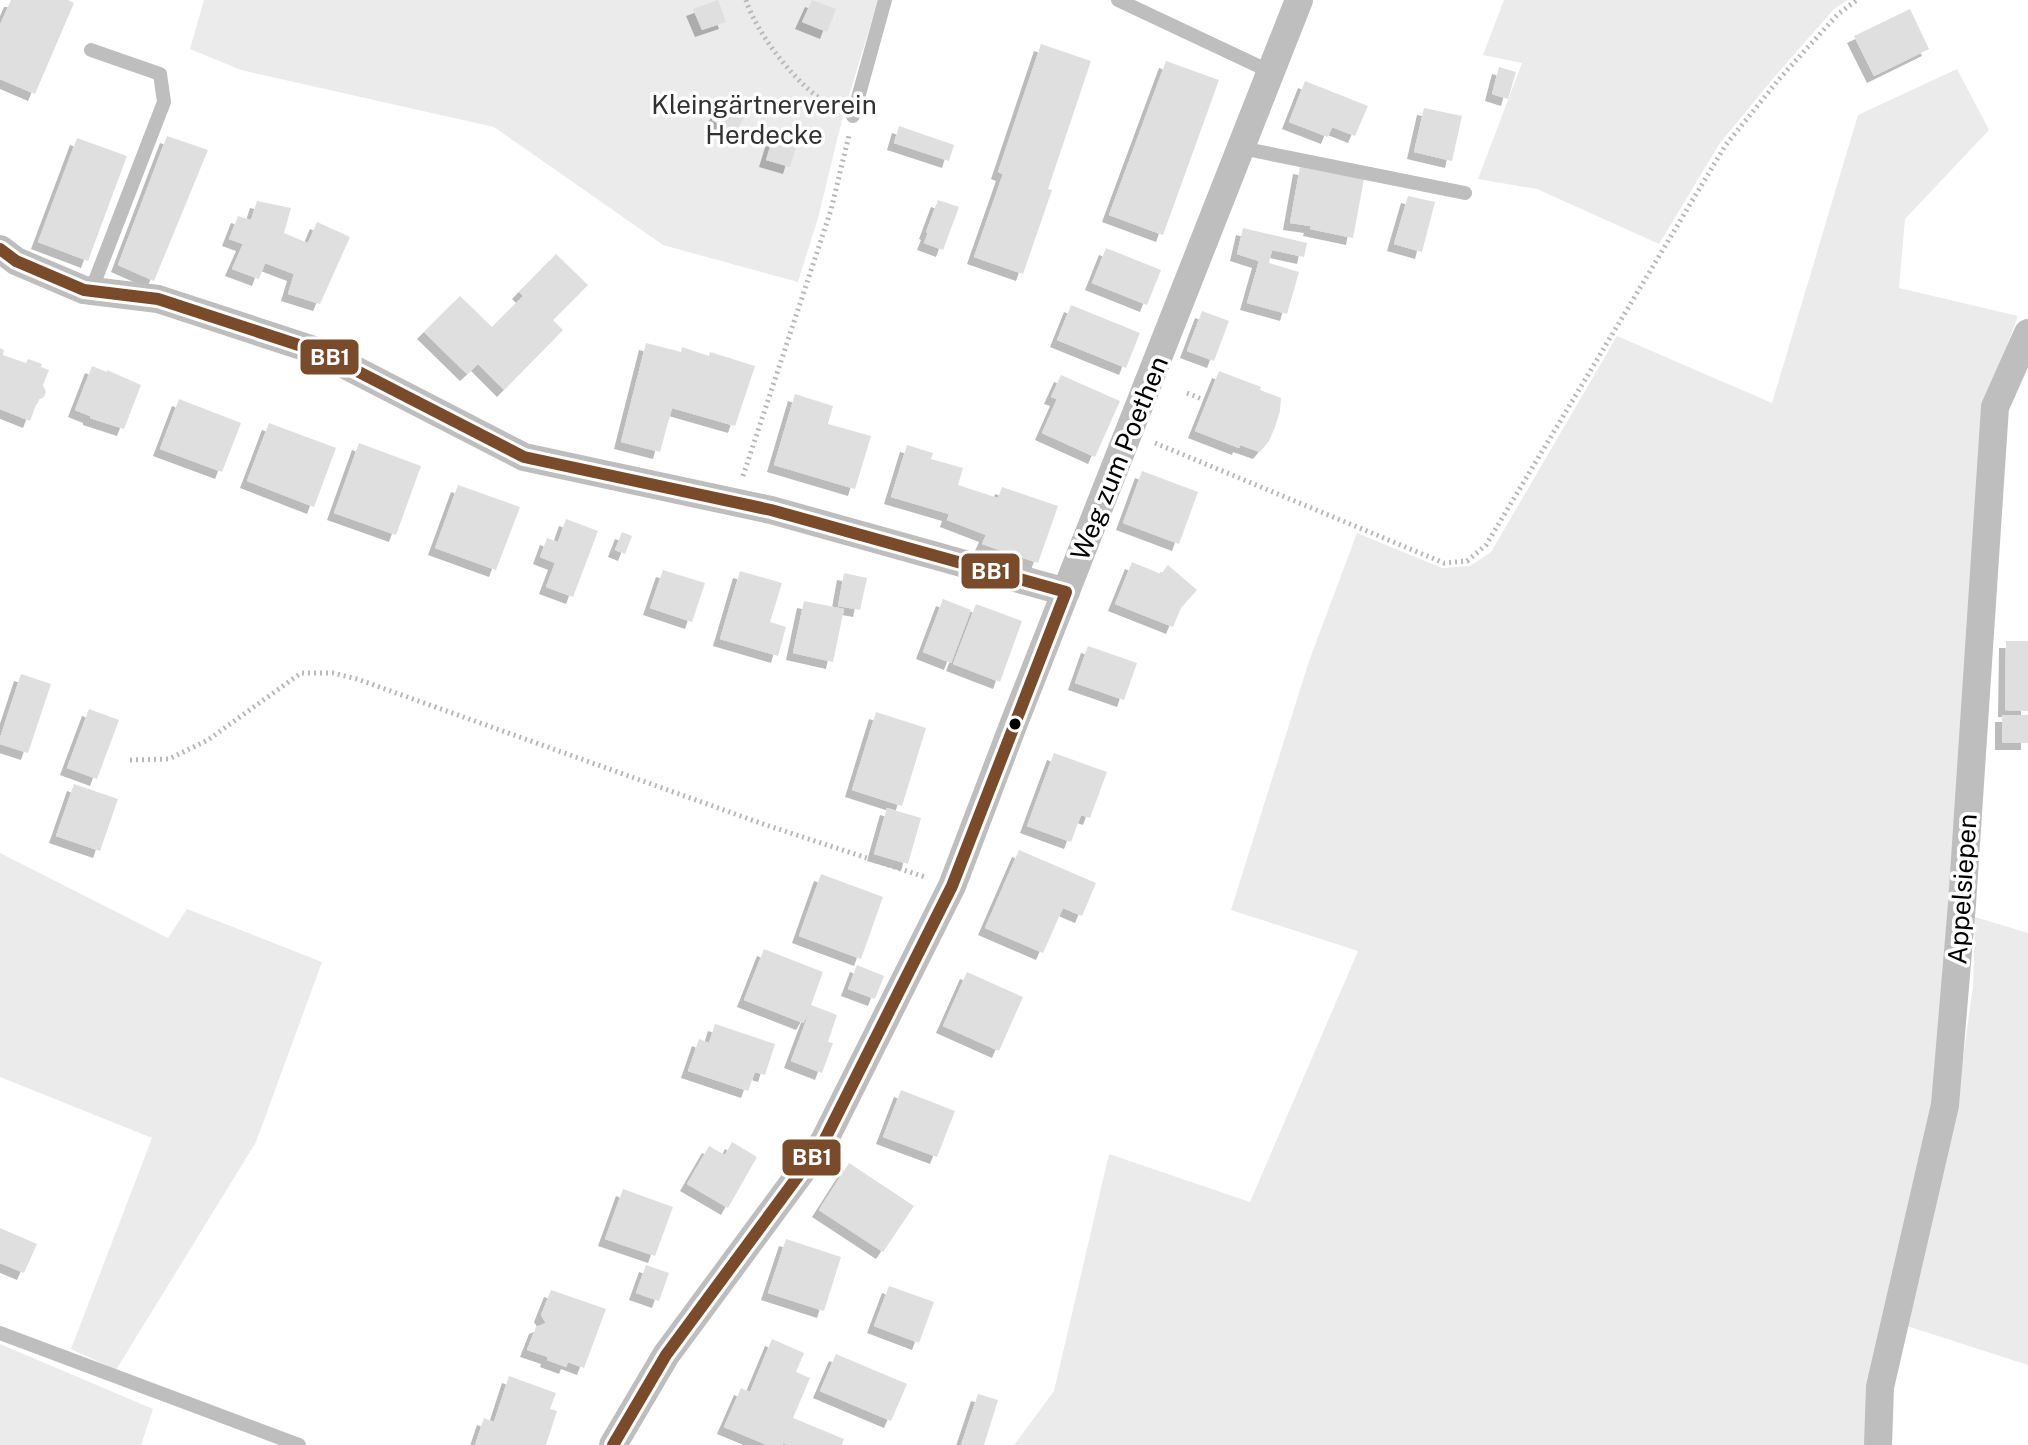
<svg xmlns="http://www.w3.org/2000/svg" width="2028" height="1445" viewBox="0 0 2028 1445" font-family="'Public Sans',sans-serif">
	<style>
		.green { fill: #ebebeb }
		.building { fill: #dfdfdf; filter: url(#shadow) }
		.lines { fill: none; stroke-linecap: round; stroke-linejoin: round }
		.path { stroke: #b9b9b9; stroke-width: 5; stroke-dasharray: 2 4; stroke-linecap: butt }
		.service { stroke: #bebebe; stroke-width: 14 }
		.minor { stroke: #bebebe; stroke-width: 28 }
		.bus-1-casing { stroke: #fff; stroke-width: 18 }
		.bus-1 { stroke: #7a4b2a; stroke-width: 12 }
		.bus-dot { fill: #000; stroke: #fff; stroke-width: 3 }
		.labels { text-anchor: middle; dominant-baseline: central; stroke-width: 7; stroke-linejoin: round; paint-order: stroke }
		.park-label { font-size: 26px; fill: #323232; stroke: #fff }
		.street-label { font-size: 26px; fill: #000; stroke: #fff }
		.line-badge { stroke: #fff; stroke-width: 3 }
		.badge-label { font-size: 22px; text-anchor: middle; font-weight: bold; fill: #fff }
	</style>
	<defs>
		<filter id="shadow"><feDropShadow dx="-7" dy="7" stdDeviation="0" flood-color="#0004"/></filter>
	</defs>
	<rect width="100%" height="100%" fill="#fff"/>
	<path class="green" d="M 204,0 L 878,0 L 844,112 L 818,218 L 798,282 L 663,245 L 494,127 L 241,70 L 190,49 Z
		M 1504,0 L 1848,0 L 1834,9 L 1776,75 L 1720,143 L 1659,244 L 1537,189 L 1478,179 L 1522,63 L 1483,55 Z
		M 1957,69 L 1989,130 L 1905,219 L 1899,288 L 2018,316 L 1985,405 L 1933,1111 L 1865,1445 L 1014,1445 L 1054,1391 L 1109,1154 L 1250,1202 L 1358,951 L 1231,910 L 1309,661 L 1357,533 L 1442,568 L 1470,566 L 1491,552 L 1617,336 L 1772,403 L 1858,115 Z
		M 0,853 L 168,938 L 187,909 L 322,962 L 256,1142 L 116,1370 L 71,1349 L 152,1138 L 0,1077 Z
		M 1975,917 L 2028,933 L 2028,1365 L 1907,1326 L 1955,1115 L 1973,986 Z
		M 0,1344 L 153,1409 L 141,1445 L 0,1445 Z"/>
	<path class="building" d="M 11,0 L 68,0 L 74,3 L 35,94 L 0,79 L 0,25 Z
		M 718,0 L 726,22 L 702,30 L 693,9 Z
		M 812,0 L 836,9 L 827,32 L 802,22 Z
		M 1910,9 L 1929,49 L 1874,76 L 1854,36 Z
		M 1041,44 L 1091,61 L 1048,189 L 1052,190 L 1023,274 L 974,257 L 1003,174 L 998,172 Z
		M 1166,61 L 1219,80 L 1163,235 L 1109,215 Z
		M 1499,67 L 1516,72 L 1508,99 L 1492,94 Z
		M 1305,81 L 1368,106 L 1355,136 L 1332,127 L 1328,137 L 1289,122 Z
		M 726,98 L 748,112 L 734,134 L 712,120 Z
		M 1424,108 L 1462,116 L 1452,161 L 1414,152 Z
		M 899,126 L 954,145 L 949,161 L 894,143 Z
		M 774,134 L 798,141 L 790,167 L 766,160 Z
		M 167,136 L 208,150 L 154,281 L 118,265 Z
		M 77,138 L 127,156 L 88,261 L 38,242 Z
		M 1300,167 L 1364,179 L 1353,238 L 1310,229 L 1311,226 L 1290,223 Z
		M 1408,196 L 1435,202 L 1422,252 L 1394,244 Z
		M 938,200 L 959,207 L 943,250 L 924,243 L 928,233 L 926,232 Z
		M 257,201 L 291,208 L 284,233 L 308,243 L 317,222 L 350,237 L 320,304 L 288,294 L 294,274 L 265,263 L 259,279 L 232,269 L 243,244 L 229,239 L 238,216 L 251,220 Z
		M 1243,228 L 1307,243 L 1304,257 L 1272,250 L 1269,263 L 1299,272 L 1287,314 L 1247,303 L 1259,261 L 1237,254 Z
		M 1106,248 L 1161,270 L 1147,305 L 1092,283 Z
		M 556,254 L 588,285 L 553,320 L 563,330 L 504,390 L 478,364 L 467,374 L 424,332 L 460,296 L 492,327 L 523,296 L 519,292 Z
		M 1071,305 L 1140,333 L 1126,368 L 1057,340 Z
		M 1202,311 L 1229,321 L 1214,361 L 1187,351 Z
		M 646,343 L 681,352 L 682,347 L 709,356 L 710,352 L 755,366 L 735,426 L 672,408 L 660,452 L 621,442 Z
		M 0,348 L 4,350 L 3,355 L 26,363 L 28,359 L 42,364 L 41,367 L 49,370 L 43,385 L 46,392 L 44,397 L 38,400 L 30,421 L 0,409 Z
		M 92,366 L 107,372 L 107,370 L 141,385 L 124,429 L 90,418 L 90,416 L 75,410 Z
		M 1219,371 L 1261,387 L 1260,390 L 1281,398 L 1280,411 L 1275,427 L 1269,441 L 1260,452 L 1240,445 L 1239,448 L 1195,431 Z
		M 1061,375 L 1120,401 L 1095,457 L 1042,433 L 1057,399 L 1051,397 Z
		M 795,394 L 833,406 L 828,424 L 871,436 L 855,489 L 774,465 Z
		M 179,399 L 241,423 L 222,472 L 160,449 Z
		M 269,423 L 336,448 L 314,507 L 247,481 Z
		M 359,443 L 421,466 L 396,535 L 334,513 Z
		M 907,445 L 933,453 L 931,459 L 963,468 L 958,485 L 998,498 L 1002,487 L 1058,506 L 1038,563 L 982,544 L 986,535 L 947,520 L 949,514 L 891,497 Z
		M 1142,471 L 1198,492 L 1179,544 L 1123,523 Z
		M 458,485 L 520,507 L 496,570 L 435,548 Z
		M 566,519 L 598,531 L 573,597 L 546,587 L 555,563 L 540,557 L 547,538 L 558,542 Z
		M 622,532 L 632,536 L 625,554 L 615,550 Z
		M 1132,562 L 1161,574 L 1168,565 L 1197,590 L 1181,608 L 1173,627 L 1115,604 Z
		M 663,570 L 705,583 L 692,622 L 650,608 Z
		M 740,571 L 782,583 L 770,622 L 786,627 L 778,656 L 720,639 Z
		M 844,573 L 867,578 L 860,610 L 838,606 Z
		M 943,599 L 971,610 L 951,663 L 923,652 Z
		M 804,601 L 844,609 L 833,662 L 793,653 Z
		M 976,604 L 1022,621 L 1000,682 L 953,664 Z
		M 2006,641 L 2028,641 L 2028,711 L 2005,710 Z
		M 1088,646 L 1137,663 L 1124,700 L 1075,683 Z
		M 21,674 L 51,684 L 28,753 L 0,744 L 0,738 Z
		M 89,709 L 119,720 L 97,779 L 67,768 Z
		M 876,712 L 926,728 L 902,806 L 852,790 Z
		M 2002,715 L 2028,715 L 2028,743 L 2002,743 Z
		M 1054,753 L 1107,772 L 1090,818 L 1081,815 L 1071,842 L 1027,826 Z
		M 74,784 L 118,799 L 100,851 L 56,836 Z
		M 887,808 L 921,818 L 908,864 L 874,854 Z
		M 1019,850 L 1096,883 L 1082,916 L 1063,908 L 1043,953 L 985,928 Z
		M 821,874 L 883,897 L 861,959 L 799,936 Z
		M 764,949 L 823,972 L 811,1005 L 837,1015 L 828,1042 L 833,1043 L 822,1073 L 791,1061 L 809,1013 L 803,1023 L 744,1000 Z
		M 857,965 L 884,976 L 875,999 L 848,989 Z
		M 967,972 L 1023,997 L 999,1051 L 943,1026 Z
		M 715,1024 L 775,1044 L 765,1075 L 755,1072 L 748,1091 L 688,1071 L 699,1039 L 709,1043 Z
		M 901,1090 L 955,1111 L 937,1157 L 883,1137 Z
		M 732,1142 L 757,1157 L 728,1208 L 687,1184 L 709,1146 L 725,1155 Z
		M 849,1163 L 914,1206 L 883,1252 L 819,1210 Z
		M 623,1189 L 673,1207 L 655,1256 L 605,1239 Z
		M 0,1228 L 37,1244 L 24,1273 L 0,1263 Z
		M 786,1239 L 841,1257 L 824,1311 L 768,1293 Z
		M 646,1265 L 669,1273 L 659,1301 L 636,1293 Z
		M 889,1286 L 934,1302 L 919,1343 L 874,1326 Z
		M 551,1290 L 606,1309 L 584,1368 L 568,1362 L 566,1367 L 547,1360 L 548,1357 L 527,1350 L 536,1327 L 546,1323 L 541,1315 Z
		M 772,1339 L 804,1353 L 796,1372 L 810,1378 L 793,1418 L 844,1439 L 842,1445 L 788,1445 L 783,1443 L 782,1445 L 767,1445 L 724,1427 L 741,1388 L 750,1392 Z
		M 836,1354 L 907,1384 L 891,1421 L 820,1391 Z
		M 509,1376 L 556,1393 L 550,1409 L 557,1411 L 546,1445 L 475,1445 L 484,1418 L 494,1422 Z
		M 978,1394 L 998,1400 L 984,1445 L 961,1445 Z"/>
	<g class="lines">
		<path class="path" d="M 746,0 C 757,35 800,90 832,106
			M 1187,393 L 1207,401
			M 1155,443 L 1444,563 L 1467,561 L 1486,545 L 1725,146 L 1780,78 L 1838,14 L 1857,0
			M 743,476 L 831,210 L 849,135
			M 130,760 L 169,759 L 208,740 L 301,673 L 333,673 L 357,679 L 766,825 L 925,877"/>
		<path class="service" d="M 1118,0 L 1271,72
			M 91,50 L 160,74 L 164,102 L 91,291
			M 853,116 L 885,0
			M 1241,148 L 1465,193
			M 0,1333 L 299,1445"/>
		<path class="minor" d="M 0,249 L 16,261 L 84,290 L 158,299 L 320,352 L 524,457 L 771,510 L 1066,592
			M 613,1445 L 666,1355 L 824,1141 L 952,886 L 1014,723 L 1299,0
			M 1878,1445 L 1880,1387 L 1945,1105 L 1962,904 L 1995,407 L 2028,333"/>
		<g class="bus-1-casing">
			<path id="bus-1" d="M 0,249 L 16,261 L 84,290 L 158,299 L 320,352 L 524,457 L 771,510 L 1066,592 L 952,886 L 824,1141 L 666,1355 L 613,1445"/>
		</g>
		<use href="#bus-1" class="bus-1"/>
	</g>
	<circle class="bus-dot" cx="1015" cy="724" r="7"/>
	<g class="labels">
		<g class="park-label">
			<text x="764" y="104">Kleingärtnerverein<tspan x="764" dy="30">Herdecke</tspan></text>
		</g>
		<g class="street-label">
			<text transform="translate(1119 458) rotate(-68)">Weg zum Poethen</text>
			<text transform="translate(1962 889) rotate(-86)">Appelsiepen</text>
		</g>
	</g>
	<g class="line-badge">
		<rect x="299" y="338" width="61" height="38" rx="8" fill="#7a4b2a"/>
		<rect x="960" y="552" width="61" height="38" rx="8" fill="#7a4b2a"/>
		<rect x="781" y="1138" width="61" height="39" rx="8" fill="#7a4b2a"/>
	</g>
	<g class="badge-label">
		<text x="330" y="365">BB1</text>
		<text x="991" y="579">BB1</text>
		<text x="812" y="1165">BB1</text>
	</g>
</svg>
